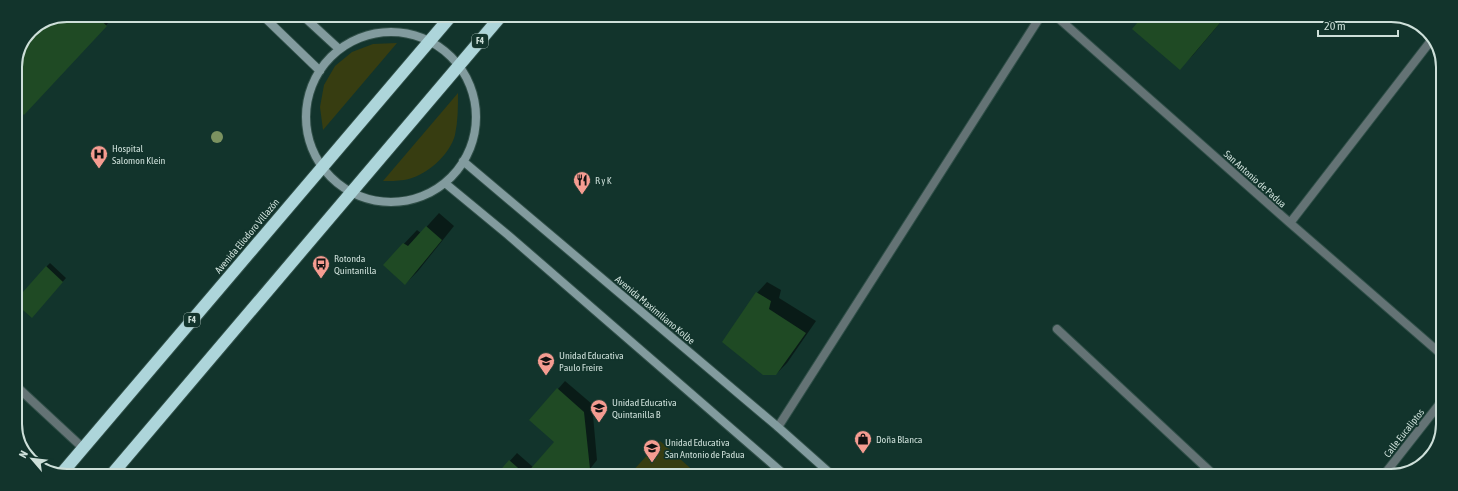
<svg xmlns="http://www.w3.org/2000/svg" width="1458" height="491" viewBox="0 0 1458 491" font-family="'Asap Condensed',sans-serif">
	<style>
		.green { fill: #373d11 }
		.shadow { fill: #0007 }
		.building { fill: #1f4a24 }
		.lines { fill: none; stroke-linecap: round; stroke-linejoin: round }
		.street-casing { stroke: #304f48; stroke-width: 10 }
		.secondary-casing { stroke: #304f48; stroke-width: 10 }
		.highway-casing { stroke: #304f48; stroke-width: 14 }
		.street { stroke: #647375; stroke-width: 8 }
		.secondary { stroke: #829b9e; stroke-width: 8 }
		.highway { stroke: #add5da; stroke-width: 12 }
		.tree { fill: #7b9260 }
		.labels { text-anchor: middle; dominant-baseline: central; stroke-width: 3.5; stroke-linejoin: round; paint-order: stroke }
		.shield { fill: #12342c; stroke: #95aca5; stroke-width: 1 }
		.shield-label { font-size: 9px; font-weight: bold; fill: #cddfd9 }
		.poi-label { font-size: 10px; fill: #cddfd9; stroke: #12342c; text-anchor: start }
		.street-label { font-size: 10px; fill: #cddfd9; stroke: #12342c }
		.rim { fill: none; stroke: #cddfd9; stroke-width: 2 }
	</style>
	<rect width="100%" height="100%" fill="#12342c"/>
	<path class="green" d="M 397,43 L 323,130 L 320,107 L 324,85 L 335,66 L 352,52 L 373,44 Z
		M 458,93 C 458,107 458,121 455,135 C 450,155 425,177 404,180 C 397,181 390,181 383,181 Z
		M 660,441 L 698,475 L 630,474 Z"/>
	<path class="shadow" d="M 67,15 L 103,15 L 110,21 L 24,114 L 17,108 L 15,111 L 15,64 L 30,30 Z
		M 1144,17 L 1225,17 L 1193,55 L 1180,68 Z
		M 439,213 L 454,226 L 418,271 L 405,284 L 384,265 L 417,230 L 421,233 Z
		M 50,263 L 66,278 L 35,313 L 46,267 Z
		M 767,282 L 781,290 L 779,298 L 816,321 L 787,363 L 776,374 L 757,293 Z
		M 565,381 L 592,404 L 597,460 L 586,474 L 498,474 L 517,453 L 533,467 L 555,442 L 558,389 Z"/>
	<path class="building" d="M 67,15 L 95,15 L 107,26 L 24,115 L 16,108 L 15,110 L 15,64 L 30,30 Z
		M 1119,17 L 1131,17 L 1126,23 Z
		M 1142,17 L 1225,17 L 1180,70 L 1132,29 Z
		M 426,226 L 442,240 L 405,285 L 383,265 L 403,243 L 408,246 Z
		M 46,266 L 63,282 L 32,318 L 15,303 L 15,301 Z
		M 756,292 L 771,301 L 769,309 L 806,333 L 776,375 L 763,375 L 722,342 Z
		M 557,388 L 584,412 L 590,469 L 586,474 L 526,474 L 554,442 L 529,420 Z
		M 509,460 L 525,474 L 497,474 Z"/>
	<g class="lines">
		<g class="street-casing">
			<path id="street" d="M 1057,17 L 1290,223 L 1441,354
				M 1290,223 L 1433,38
				M 1057,329 L 1215,476
				M 15,385 L 83,448
				M 778,427 L 1040,17
				M 1383,476 L 1441,402"/>
		</g>
		<g class="secondary-casing">
			<path id="secondary" d="M 262,15 L 320,71
				M 302,15 L 339,49
				M306 117a85 85 0 1 1 170 0a85 85 0 1 1-170 0Z
				M 463,161 L 778,427 L 832,475
				M 445,183 L 508,235 L 785,475"/>
		</g>
		<g class="highway-casing">
			<path id="highway" d="M 62,473 L 451,16
				M 113,473 L 501,16"/>
		</g>
		<use href="#street" class="street"/>
		<use href="#secondary" class="secondary"/>
		<use href="#highway" class="highway"/>
	</g>
	<circle class="tree" cx="217" cy="137" r="6"/>
	<defs>
		<g id="hospital-pin" transform="scale(0.9)"><path d="M0 17L-7.5 6A9.5 9.5 0 1 1 7.5 6Z" fill="#f59c91" stroke="#12342c"/><path d="M-5-5h3v3.5h4V-5h3V5h-3V1.5h-4V5h-3Z" fill="#111"/></g>
		<g id="restaurant-pin" transform="scale(0.9)"><path d="M0 17L-7.5 6A9.5 9.5 0 1 1 7.5 6Z" fill="#f59c91" stroke="#12342c"/><path d="M-5-6h1v4h1v-4h1v4h1v-4h1v5L-1.5 .5V6h-2V.5L-5-1ZM5-6V6H3V1.5H1.5Q1.5-4 5-6Z" fill="#111"/></g>
		<g id="bus-pin" transform="scale(0.9)"><path d="M0 17L-7.5 6A9.5 9.5 0 1 1 7.5 6Z" fill="#f59c91" stroke="#12342c"/><path d="M-5-6H5V4H4V6H2V4H-2V6H-4V4H-5ZM-3.5-4V0h7V-4ZM-3.5 1.2v1.5H-2V1.2ZM2 1.2v1.5H3.5V1.2Z" fill="#111"/></g>
		<g id="school-pin" transform="scale(0.9)"><path d="M0 17L-7.5 6A9.5 9.5 0 1 1 7.5 6Z" fill="#f59c91" stroke="#12342c"/><path d="M0-5L7-2L0 1L-7-2ZM-4 1L0 2.5L4 1V4Q0 6-4 4Z" fill="#111"/></g>
		<g id="shop-pin" transform="scale(0.9)"><path d="M0 17L-7.5 6A9.5 9.5 0 1 1 7.5 6Z" fill="#f59c91" stroke="#12342c"/><path d="M-5-2.5h2.3a2.7 3.5 0 0 1 5.4 0H5L5.5 6h-11ZM-1.5-2.5h3a1.5 2.3 0 0 0-3 0Z" fill="#111"/></g>
	</defs>
	<g fill-rule="evenodd">
		<use href="#hospital-pin" x="99" y="154"/>
		<use href="#restaurant-pin" x="582" y="180"/>
		<use href="#bus-pin" x="321" y="264"/>
		<use href="#school-pin" x="546" y="361"/>
		<use href="#school-pin" x="599" y="408"/>
		<use href="#shop-pin" x="863" y="439"/>
		<use href="#school-pin" x="652" y="448"/>
	</g>
	<g class="labels">
		<g class="shield">
			<rect x="472" y="34" width="16" height="14" rx="3"/>
			<rect x="184" y="313" width="16" height="14" rx="3"/>
		</g>
		<g class="shield-label">
			<text x="480" y="41">F4</text>
			<text x="192" y="320">F4</text>
		</g>
		<g class="poi-label">
			<text x="112" y="148">Hospital<tspan x="112" dy="12">Salomon Klein</tspan></text>
			<text x="595" y="180">R y K</text>
			<text x="334" y="258">Rotonda<tspan x="334" dy="12">Quintanilla</tspan></text>
			<text x="559" y="355">Unidad Educativa<tspan x="559" dy="12">Paulo Freire</tspan></text>
			<text x="612" y="402">Unidad Educativa<tspan x="612" dy="12">Quintanilla B</tspan></text>
			<text x="876" y="439">Doña Blanca</text>
			<text x="665" y="442">Unidad Educativa<tspan x="665" dy="12">San Antonio de Padua</tspan></text>
		</g>
		<g class="street-label">
			<text transform="translate(1255 179) rotate(42)">San Antonio de Padua</text>
			<text transform="translate(247 236) rotate(-50)">Avenida Eliodoro Villazón</text>
			<text transform="translate(655 310) rotate(40)">Avenida Maximiliano Kolbe</text>
			<text transform="translate(1404 433) rotate(-52)">Calle Eucaliptos</text>
		</g>
	</g>
	<path d="M0 0H1458V491H0ZM67 22H1391A45 45 0 0 1 1436 67V424A45 45 0 0 1 1391 469H67A45 45 0 0 1 22 424V67A45 45 0 0 1 67 22Z" fill="#12342c" fill-rule="evenodd"/>
	<path class="rim" d="M67 22H1391A45 45 0 0 1 1436 67V424A45 45 0 0 1 1391 469H67A45 45 0 0 1 22 424V67A45 45 0 0 1 67 22Z"/>
	<g transform="translate(32 459) rotate(298)" stroke="#12342c" stroke-width="3" paint-order="stroke">
	<path d="M0-3L7 15L0 10L-7 15Z" fill="#cddfd9"/>
	<text y="-6" font-size="11" font-weight="bold" text-anchor="middle" fill="#cddfd9">N</text>
	</g>
	<path d="M1318 30v6h80v-6" fill="none" stroke="#cddfd9" stroke-width="2"/>
	<text x="1324" y="30" font-size="12" fill="#cddfd9" stroke="#12342c" stroke-width="3" paint-order="stroke">20 m</text>
</svg>
